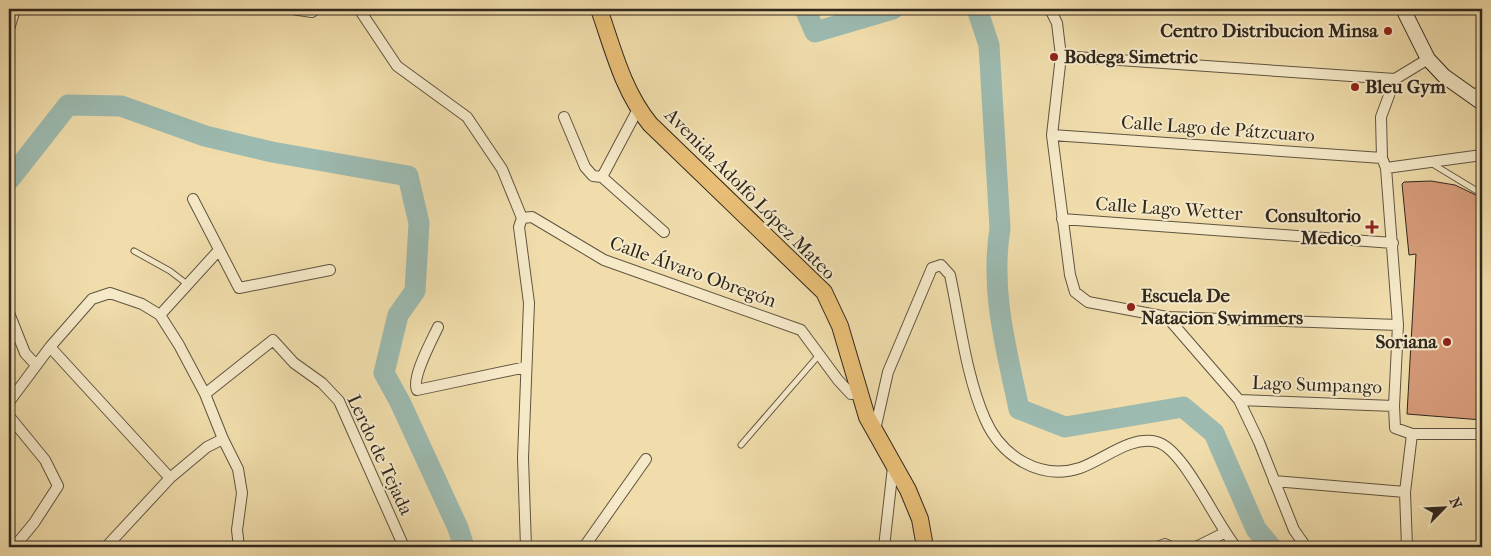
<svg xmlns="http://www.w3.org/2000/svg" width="1491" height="556" viewBox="0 0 1491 556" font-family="'IM FELL French Canon',serif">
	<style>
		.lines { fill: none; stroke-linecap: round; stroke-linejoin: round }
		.river { stroke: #9cbab0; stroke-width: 21 }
		.building { fill: #d69b79; stroke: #30271e }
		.lane-casing { stroke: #605441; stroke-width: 7 }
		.street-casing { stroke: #605441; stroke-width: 12 }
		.secondary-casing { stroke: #30271e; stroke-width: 16 }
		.primary-casing { stroke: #30271e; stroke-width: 18 }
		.lane { stroke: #f5e9c8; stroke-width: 5 }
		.street { stroke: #f5e9c8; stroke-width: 10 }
		.secondary { stroke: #f5e9c8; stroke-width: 14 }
		.primary { stroke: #e8be76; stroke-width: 16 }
		.poi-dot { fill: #8f2418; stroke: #f5e9c8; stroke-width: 2 }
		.labels { text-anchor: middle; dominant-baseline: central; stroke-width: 4; stroke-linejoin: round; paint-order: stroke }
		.poi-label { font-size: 19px; font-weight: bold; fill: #30271e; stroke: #f5e9c8; text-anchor: end }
		.street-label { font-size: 19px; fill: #30271e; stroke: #f5e9c8 }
	</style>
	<rect width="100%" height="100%" fill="#f0ddab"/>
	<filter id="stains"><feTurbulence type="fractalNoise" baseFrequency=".004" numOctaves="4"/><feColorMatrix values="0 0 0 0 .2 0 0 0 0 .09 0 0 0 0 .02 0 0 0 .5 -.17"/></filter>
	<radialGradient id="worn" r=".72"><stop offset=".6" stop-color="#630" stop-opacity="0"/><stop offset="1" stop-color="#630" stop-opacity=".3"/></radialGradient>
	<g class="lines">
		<path class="river" d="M 805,9 L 815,32 L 893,9
			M 977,9 L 989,45 L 1000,228 C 990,292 1006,347 1019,409 L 1065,427 L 1183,407 L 1214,433 L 1256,529 L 1271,547
			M 9,180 L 68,105 L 121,106 L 205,136 L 272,152 L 408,176 L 419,223 L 415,291 L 398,315 L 384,373 L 400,402 L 458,528 L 464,547"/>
	</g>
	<path class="building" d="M 1431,181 L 1455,185 L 1482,198 L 1482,420 L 1407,414 L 1416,254 L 1409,255 L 1402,184 L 1404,182 Z"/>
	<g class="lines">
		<g class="lane-casing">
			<path id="lane" d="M 1431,163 L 1482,194
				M 134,251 L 170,271 L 187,284
				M 741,445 L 819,355"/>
		</g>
		<g class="street-casing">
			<path id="street" d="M 292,9 L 312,12 L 316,9
				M 359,9 L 397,66 L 467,117 L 502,169 L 522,218
				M 1050,9 L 1057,23 L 1061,56 L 1052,135 L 1070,275 L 1075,292 L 1088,302 L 1167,317 L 1239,400 L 1259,442 L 1294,530 L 1306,547
				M 9,29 L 15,9
				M 1061,56 L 1395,79
				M 1428,59 L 1395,79 L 1381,117 L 1382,158 L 1386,168 L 1398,325 L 1394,406 L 1395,428 L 1412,434 L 1482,434
				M 1473,95 L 1482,91
				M 564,117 L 585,167 L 593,176 L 602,177 L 664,232
				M 1052,135 L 1382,158
				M 1386,168 L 1482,155
				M 602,177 L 638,109
				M 193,199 L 239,288 L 330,270
				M 522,218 L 532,217 L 604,260 L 801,330 L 838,380 L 851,394 L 860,392
				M 522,218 L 519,227 L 529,303 L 523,458 L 526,547
				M 1062,219 L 1393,243
				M 9,313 L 25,353 L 36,365
				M 160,315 L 219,250
				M 1167,317 L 1398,325
				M 438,327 C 432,340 411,378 417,390 L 526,367
				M 50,347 L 170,478
				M 205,394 L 273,340 L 294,363 L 322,383 L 339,401 L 404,547
				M 1239,400 L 1394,406
				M 9,402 L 50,347 L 92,299 L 110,293 L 142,304 L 160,315 L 179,345 L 205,394 L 223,439 L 238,469 L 242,493 L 237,530 L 239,547
				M 9,416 L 45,460 L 58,486 L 34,523 L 14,547
				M 875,430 L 888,372 L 932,268 L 941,265 L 950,275 C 960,321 966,376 985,419 C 1001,456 1040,481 1080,468 C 1104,460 1130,435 1157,442 C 1184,449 1216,524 1236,547
				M 1274,481 L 1405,492
				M 106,547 L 170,478 L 207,447 L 223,439
				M 584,547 L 646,459
				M 884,547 L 893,467
				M 1157,547 L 1165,544 L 1171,547
				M 1196,547 L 1224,533
				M 1407,547 L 1405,492 L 1412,434"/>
		</g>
		<g class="secondary-casing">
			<path id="secondary" d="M 1403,9 L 1428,59 L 1444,76 L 1482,103"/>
		</g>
		<g class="primary-casing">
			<path id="primary" d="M 599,9 C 613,49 623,91 650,124 L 824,292 L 840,326 L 867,417 L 908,490 L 920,519 L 925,547"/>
		</g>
		<use href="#lane" class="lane"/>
		<use href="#street" class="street"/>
		<use href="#secondary" class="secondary"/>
		<use href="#primary" class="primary"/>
	</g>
	<g class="poi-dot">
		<circle cx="1388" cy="31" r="5"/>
		<circle cx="1054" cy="57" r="5"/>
		<circle cx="1355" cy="87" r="5"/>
		<path d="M1369.5 219.5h5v5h5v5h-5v5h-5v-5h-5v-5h5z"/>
		<circle cx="1131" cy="307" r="5"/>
		<circle cx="1447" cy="342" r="5"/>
	</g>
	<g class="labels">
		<g class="poi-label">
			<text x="1378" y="31">Centro Distribucion Minsa</text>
			<text x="1064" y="57" text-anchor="start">Bodega Simetric</text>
			<text x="1365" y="87" text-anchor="start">Bleu Gym</text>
			<text x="1361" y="216">Consultorio<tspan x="1361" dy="22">Medico</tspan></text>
			<text x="1141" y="296" text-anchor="start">Escuela De<tspan x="1141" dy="22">Natacion Swimmers</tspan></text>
			<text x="1437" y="342">Soriana</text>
		</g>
		<g class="street-label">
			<text transform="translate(1218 129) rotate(4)">Calle Lago de Pátzcuaro</text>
			<text transform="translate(750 194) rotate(45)">Avenida Adolfo López Mateo</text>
			<text transform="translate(1169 209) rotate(4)">Calle Lago Wetter</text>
			<text transform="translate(693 272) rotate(20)">Calle Álvaro Obregón</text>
			<text transform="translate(1317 385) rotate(2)">Lago Sumpango</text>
			<text transform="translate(380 455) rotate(65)">Lerdo de Tejada</text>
		</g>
	</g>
	<rect width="1491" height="556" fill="none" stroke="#f0ddab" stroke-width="30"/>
	<rect x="10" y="10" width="1471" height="536" fill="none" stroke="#30271e" stroke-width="2.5"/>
	<rect x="15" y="15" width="1461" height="526" fill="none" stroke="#30271e"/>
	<g transform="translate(1444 508) rotate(66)" stroke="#f5e9c8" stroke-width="4" paint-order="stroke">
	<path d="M0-4L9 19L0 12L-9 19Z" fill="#30271e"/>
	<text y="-8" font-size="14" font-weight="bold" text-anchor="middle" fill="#30271e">N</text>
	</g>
	<rect width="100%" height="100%" filter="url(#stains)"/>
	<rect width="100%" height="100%" fill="url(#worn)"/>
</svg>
